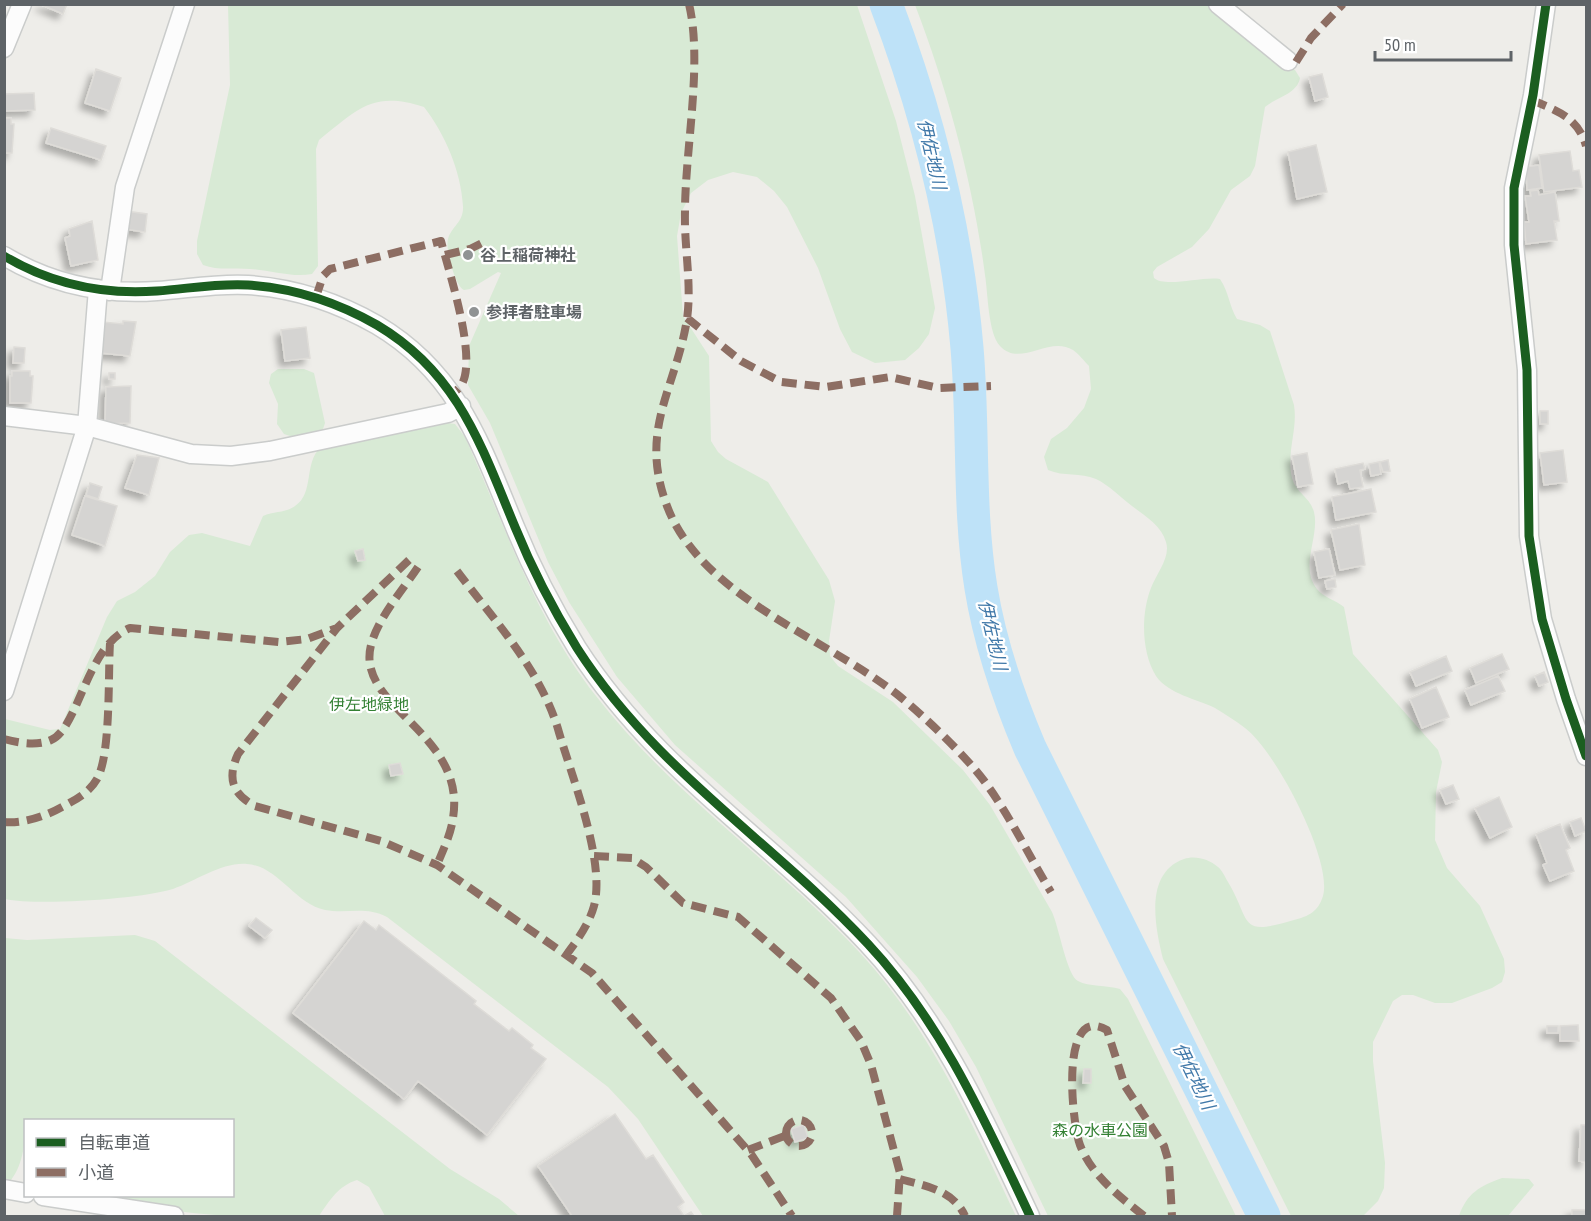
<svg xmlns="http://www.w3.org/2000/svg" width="1591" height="1221" viewBox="0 0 1591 1221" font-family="'PT Sans Narrow','Noto Sans JP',sans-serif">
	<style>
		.green { fill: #d8ead5 }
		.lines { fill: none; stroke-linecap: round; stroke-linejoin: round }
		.river { stroke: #bee2f8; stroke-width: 33 }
		.building { fill: #d5d4d2; stroke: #dedcd8; stroke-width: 1.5; filter: url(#shadow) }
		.minor-casing { stroke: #cacccb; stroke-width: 21 }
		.minor { stroke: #fcfcfc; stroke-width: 18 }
		.quiet { stroke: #8d6e63; stroke-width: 8; stroke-dasharray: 15 8; stroke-linecap: butt }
		.cycleway-casing { stroke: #fff; stroke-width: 13 }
		.cycleway { stroke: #1b5e20; stroke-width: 9 }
		.poi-dot { fill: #909394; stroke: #fff; stroke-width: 2 }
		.labels { text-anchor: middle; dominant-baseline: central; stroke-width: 4.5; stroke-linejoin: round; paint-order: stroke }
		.poi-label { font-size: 16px; font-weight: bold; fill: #5e6367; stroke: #fff; text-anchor: start }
		.park-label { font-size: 16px; fill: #348134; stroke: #fff }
		.water-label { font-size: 18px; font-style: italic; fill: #4179a9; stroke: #fff }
	</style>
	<defs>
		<filter id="shadow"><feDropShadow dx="-5.5" dy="5.5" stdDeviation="3" flood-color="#0004"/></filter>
	</defs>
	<rect width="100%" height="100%" fill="#eeede9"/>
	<path class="green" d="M 228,5 L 857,5 L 896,121 L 915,196 L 935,308 L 929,334 L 919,348 L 905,360 L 875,363 L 852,352 L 840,329 L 818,268 L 787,207 L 774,191 L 757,177 L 733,172 L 708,180 L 691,193 L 681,213 L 677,236 L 683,316 L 709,356 L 711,441 L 718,452 L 726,459 L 768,482 L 829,580 L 835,601 L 829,641 L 830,656 L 838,666 L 893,702 L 963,770 L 990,805 L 1052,912 C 1059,927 1067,976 1078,981 C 1089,987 1107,985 1120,989 L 1128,999 L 1236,1216 L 1048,1216 L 976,1067 L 949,1021 L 917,977 L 846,897 L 675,745 L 617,677 L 569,602 L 548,562 L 490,423 L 468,385 L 469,346 L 501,273 L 498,272 L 470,289 L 464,290 C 455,286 445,248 448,239 C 452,226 464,222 463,206 C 461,171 445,134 424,107 C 372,90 357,110 319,140 L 316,149 L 318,266 L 312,274 C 292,278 271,270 250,269 C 234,267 219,271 203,265 L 197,254 L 197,241 L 230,85 Z
		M 915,5 L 1210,5 L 1288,68 L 1295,70 L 1300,78 C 1297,94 1277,97 1265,107 L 1255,166 L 1250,176 L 1231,190 L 1209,229 L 1192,247 L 1157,267 L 1153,272 L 1154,278 C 1166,288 1202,276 1220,279 C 1229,292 1229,306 1237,319 L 1260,325 L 1270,331 L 1294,405 C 1298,430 1286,452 1292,478 C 1296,493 1310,497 1314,512 C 1320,536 1299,567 1317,589 C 1323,597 1335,600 1344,607 L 1353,654 L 1438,750 L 1442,762 L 1436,792 L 1435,840 L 1447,868 L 1480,906 L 1504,959 L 1505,972 L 1502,982 L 1492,988 L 1452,1003 L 1435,1003 L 1413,995 L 1402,995 L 1393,1001 L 1373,1042 L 1373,1061 L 1385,1163 L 1384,1188 L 1378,1201 L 1363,1216 L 1291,1216 L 1163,959 C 1155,927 1144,873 1184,859 C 1195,855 1209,859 1218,867 C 1222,870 1225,877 1228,882 C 1252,922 1237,937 1294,920 C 1309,916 1318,912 1323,896 C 1333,860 1275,750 1245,728 C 1236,721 1225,714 1215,708 C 1197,699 1168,694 1156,676 C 1141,652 1141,613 1151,588 C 1156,574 1171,557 1166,542 C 1161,525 1145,516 1132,506 C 1121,498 1109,485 1096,479 C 1080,472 1064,477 1048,470 L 1044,457 L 1051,439 L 1067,428 L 1084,408 L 1091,389 L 1089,366 C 1084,361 1079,354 1073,350 C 1049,335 1020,368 1000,346 C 988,333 988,293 985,275 C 973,183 948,91 915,5 Z
		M 278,369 L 304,369 L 314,373 L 325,423 L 322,432 L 293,437 L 284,434 L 277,424 L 278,404 L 269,383 L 271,374 Z
		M 440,422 L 455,424 L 465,437 C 505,526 535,618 596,696 C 672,795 777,863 861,954 C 931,1030 972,1124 1016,1216 L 703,1216 L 638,1119 L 608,1087 L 387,917 C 366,906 347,914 325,910 C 295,904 278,866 247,864 C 222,862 196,881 173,889 C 141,899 37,906 5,899 L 5,719 L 50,730 L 60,729 L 107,617 L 117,601 L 135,592 L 155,576 L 170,552 L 189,535 L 202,533 L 250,546 L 263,516 C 274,511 286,513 295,506 C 315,493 303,463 321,447 Z
		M 135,935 L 155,941 L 450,1169 L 499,1199 L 519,1216 L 385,1216 L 369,1187 L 357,1180 C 338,1186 330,1200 319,1216 C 252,1216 183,1220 119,1196 L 232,1196 L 232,1120 L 26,1120 C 25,1141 24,1163 11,1180 L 5,1181 L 5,938 L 27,940 Z
		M 1502,1178 L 1529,1179 L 1534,1185 L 1508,1216 L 1459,1216 C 1467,1193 1480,1186 1502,1178 Z"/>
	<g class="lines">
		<path class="river" d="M 886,4 C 928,114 957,231 967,348 C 974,428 968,509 981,588 C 990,644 1008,696 1030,748 L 1264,1216"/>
	</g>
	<path class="building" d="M 40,4 L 67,4 L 63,14 Z
		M 96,69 L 121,78 L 110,111 L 85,103 Z
		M 1322,74 L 1328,97 L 1315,101 L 1309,77 Z
		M 34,93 L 35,110 L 4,111 L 4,94 Z
		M 4,118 L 11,118 L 11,124 L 14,124 L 12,153 L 4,153 Z
		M 51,128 L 106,146 L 101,160 L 46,143 Z
		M 1316,145 L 1327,192 L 1297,199 L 1288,152 Z
		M 1570,151 L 1573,171 L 1579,170 L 1582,187 L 1544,192 L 1539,155 Z
		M 1539,165 L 1542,188 L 1527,190 L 1526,167 Z
		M 1538,190 L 1539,195 L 1555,192 L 1559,221 L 1554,221 L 1557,240 L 1526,244 L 1524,222 L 1529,222 L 1525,196 L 1531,196 L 1530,191 Z
		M 126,211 L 147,214 L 145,232 L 124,229 Z
		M 92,221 L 98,260 L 71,266 L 65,238 L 70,236 L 69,229 Z
		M 123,321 L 136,322 L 130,356 L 100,353 L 103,322 L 123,324 Z
		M 306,327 L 310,358 L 285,361 L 281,330 Z
		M 14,347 L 25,348 L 24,363 L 13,363 Z
		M 12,371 L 30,371 L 30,376 L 33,376 L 31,403 L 10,403 L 10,376 L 12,376 Z
		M 109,373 L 115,373 L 115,379 L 109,379 Z
		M 131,386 L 130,423 L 105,424 L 106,387 Z
		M 1540,411 L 1548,411 L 1548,424 L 1540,424 Z
		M 1563,450 L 1567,482 L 1544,485 L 1540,453 Z
		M 1307,453 L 1313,484 L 1298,487 L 1292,456 Z
		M 137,455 L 159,458 L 149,495 L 125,488 Z
		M 1388,460 L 1390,471 L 1383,472 L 1380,462 Z
		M 1379,462 L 1381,474 L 1371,476 L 1369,464 Z
		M 1363,463 L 1365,469 L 1360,470 L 1363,487 L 1350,489 L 1348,481 L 1338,484 L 1335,469 Z
		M 90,483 L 102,487 L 98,499 L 86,495 Z
		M 1371,489 L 1376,512 L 1336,520 L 1332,497 Z
		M 85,496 L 117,506 L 105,546 L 72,535 Z
		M 1359,524 L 1365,565 L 1340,570 L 1331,530 Z
		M 363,549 L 365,560 L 358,561 L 355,551 Z
		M 1329,549 L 1335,575 L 1319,578 L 1314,552 Z
		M 1335,579 L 1336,587 L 1327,589 L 1325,581 Z
		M 1502,654 L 1509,669 L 1476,683 L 1470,668 Z
		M 1446,656 L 1452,671 L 1416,686 L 1410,672 Z
		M 1544,672 L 1548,682 L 1539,686 L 1535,676 Z
		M 1498,676 L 1505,691 L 1471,705 L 1465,690 Z
		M 1436,687 L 1449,717 L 1422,728 L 1410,699 Z
		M 400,763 L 403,774 L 391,776 L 389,765 Z
		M 1453,785 L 1459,799 L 1446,804 L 1440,790 Z
		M 1499,797 L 1512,827 L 1490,838 L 1475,808 Z
		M 1581,818 L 1586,831 L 1575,836 L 1570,822 Z
		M 1560,824 L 1570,848 L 1566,850 L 1574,871 L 1550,881 L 1543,865 L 1547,863 L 1536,834 Z
		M 256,918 L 272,930 L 265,938 L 249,926 Z
		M 364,921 L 376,930 L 379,925 L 476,1001 L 474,1004 L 509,1031 L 512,1028 L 533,1045 L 531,1048 L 546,1059 L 487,1135 L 418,1081 L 404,1099 L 293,1013 Z
		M 1578,1025 L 1579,1041 L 1560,1041 L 1560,1026 Z
		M 1547,1026 L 1558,1026 L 1558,1033 L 1547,1033 Z
		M 1084,1069 L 1091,1069 L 1091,1083 L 1083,1083 Z
		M 615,1114 L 646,1159 L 653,1155 L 684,1202 L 678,1207 L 684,1216 L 691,1212 L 694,1216 L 572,1216 L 538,1166 Z
		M 804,1125 L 808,1138 L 795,1142 L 791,1129 Z
		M 1581,1125 L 1586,1125 L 1586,1162 L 1579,1161 Z
		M 1572,1210 L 1586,1210 L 1586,1216 L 1572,1216 Z"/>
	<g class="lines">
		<g class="minor-casing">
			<path id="minor" d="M 1218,4 L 1288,61
				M 1546,4 L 1533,95 L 1514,188 L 1514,245 L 1527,370 L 1529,536 L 1542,619 L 1566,699 L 1586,756
				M 4,48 L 22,4
				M 4,256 C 51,284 103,295 157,291 C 187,289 217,283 248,285 C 293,288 337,302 377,325 C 458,373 481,445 515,527 C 532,569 553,609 577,648 C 656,771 771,840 868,944 C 942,1023 985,1121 1030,1216
				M 110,291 L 125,187 L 185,4
				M 4,416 L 87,426 L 191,454 L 231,456 L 270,451 L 448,413 L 461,406
				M 4,691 L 87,426 L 98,289
				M 4,1189 L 26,1193
				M 43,1196 L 174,1216"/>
		</g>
		<use href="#minor" class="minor"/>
		<path class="quiet" d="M 689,4 C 703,63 685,150 685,212 C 684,247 692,284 687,319 C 676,389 638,429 667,506 C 701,597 826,638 898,695 C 925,717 964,754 985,782 C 1010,816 1029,856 1051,892
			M 1296,62 L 1311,38 L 1343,4
			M 1532,100 C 1557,111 1578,117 1586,146
			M 445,255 L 470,249 L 488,240
			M 316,297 L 323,276 L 330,269 L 441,241 C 449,272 477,356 462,384 C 460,388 456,391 452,394
			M 687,318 L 741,361 L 781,382 L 826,387 L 890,377 L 939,388 L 991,386
			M 409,560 L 337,628 L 238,754 C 227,778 232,794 255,806 L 381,841 L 437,865 L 592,973 L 751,1154 L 792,1216
			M 418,567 C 402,591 378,618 371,645 C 355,708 467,732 453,818 C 451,834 443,850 437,865
			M 457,571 C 494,620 540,669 558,729 C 571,775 606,861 594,906 C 589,924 578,939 567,954
			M 4,739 C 19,743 37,746 51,740 C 79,728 86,646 130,628 L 279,642 L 307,639 L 337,628
			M 4,822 C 23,824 46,816 62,807 C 75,800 89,793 97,779 C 111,755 108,674 110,643
			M 594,856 L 632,858 L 646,867 L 683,903 L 738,917 L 831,998 L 861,1041 L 871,1065 L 900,1173 L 897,1216
			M786 1133a13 13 0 1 1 26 0a13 13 0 1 1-26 0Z
			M 748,1150 L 787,1135
			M 900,1179 C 926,1186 953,1190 965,1216
			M 1144,1216 C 1119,1196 1092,1176 1080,1145 C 1072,1124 1059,1002 1107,1030 L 1125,1086 L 1164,1146 L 1169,1163 L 1172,1216"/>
		<g class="cycleway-casing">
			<path id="cycleway" d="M 1546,4 L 1533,95 L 1514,188 L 1514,245 L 1527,370 L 1529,536 L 1542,619 L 1566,699 L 1586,756
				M 4,256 C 51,284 103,295 157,291 C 187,289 217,283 248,285 C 293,288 337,302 377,325 C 458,373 481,445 515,527 C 532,569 553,609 577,648 C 656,771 771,840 868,944 C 942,1023 985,1121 1030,1216"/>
		</g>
		<use href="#cycleway" class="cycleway"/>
	</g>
	<g class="poi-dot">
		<circle cx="468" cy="255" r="6"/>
		<circle cx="474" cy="312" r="6"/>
	</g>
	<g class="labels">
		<g class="poi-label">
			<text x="480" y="255">谷上稲荷神社</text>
			<text x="486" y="312">参拝者駐車場</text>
		</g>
		<g class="park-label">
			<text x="369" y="704">伊左地緑地</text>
			<text x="1100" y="1130">森の水車公園</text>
		</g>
		<g class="water-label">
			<text transform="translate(932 154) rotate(77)">伊佐地川</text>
			<text transform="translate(993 635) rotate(77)">伊佐地川</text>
			<text transform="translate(1194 1076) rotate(64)">伊佐地川</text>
		</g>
	</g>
	<rect width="1591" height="1221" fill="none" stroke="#5e6367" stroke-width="12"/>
	<rect x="24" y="1119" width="210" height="78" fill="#ffffff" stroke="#bfc1c2" stroke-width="1.5"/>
	<rect x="36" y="1138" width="30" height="9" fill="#1b5e20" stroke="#bfc1c2" stroke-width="1.5"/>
	<text x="78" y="1149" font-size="18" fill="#5e6367">自転車道</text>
	<rect x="36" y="1168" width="30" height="9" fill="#8d6e63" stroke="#bfc1c2" stroke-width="1.5"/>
	<text x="78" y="1179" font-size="18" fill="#5e6367">小道</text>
	<path d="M1375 51v9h136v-9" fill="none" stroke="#5e6367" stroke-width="3"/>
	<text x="1384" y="51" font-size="18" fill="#5e6367" stroke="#ffffff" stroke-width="4.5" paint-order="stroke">50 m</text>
</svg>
